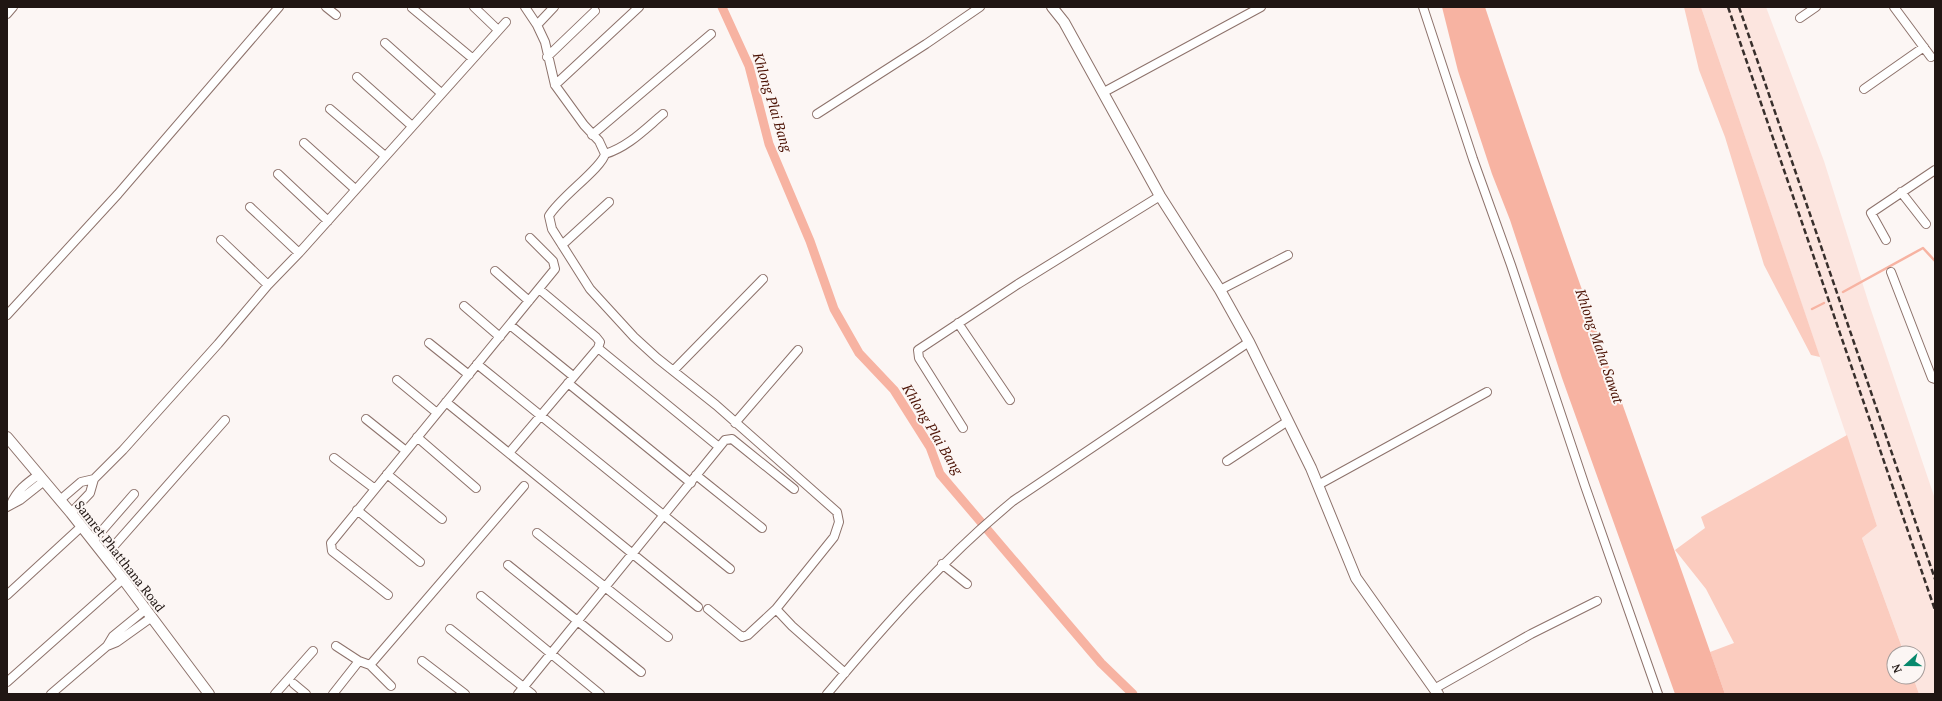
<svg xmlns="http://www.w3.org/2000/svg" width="1942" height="701" viewBox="0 0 1942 701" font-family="'PT Serif',serif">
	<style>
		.built { fill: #fce5df }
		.green { fill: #fbccbf }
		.water { fill: #f7b3a2 }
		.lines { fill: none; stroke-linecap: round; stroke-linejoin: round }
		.stream { stroke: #f7b3a2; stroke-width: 2.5 }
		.canal { stroke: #f7b3a2; stroke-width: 9 }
		.minor-casing { stroke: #8d726b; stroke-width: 10 }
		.tertiary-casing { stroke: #8d726b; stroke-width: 12 }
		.minor { stroke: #fff; stroke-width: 8 }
		.tertiary { stroke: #fff; stroke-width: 10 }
		.rail { stroke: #382f2c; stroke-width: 2.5; stroke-dasharray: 6 3; stroke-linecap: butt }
		.labels { text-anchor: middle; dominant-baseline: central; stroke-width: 4; stroke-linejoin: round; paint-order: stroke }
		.street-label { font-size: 13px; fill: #201613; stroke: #fcf6f4 }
		.water-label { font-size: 14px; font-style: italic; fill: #4c1204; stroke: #fcf6f4 }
	</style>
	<rect width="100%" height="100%" fill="#fcf6f4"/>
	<path class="built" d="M 1701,7 L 1766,7 L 1824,161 L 1869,304 L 1935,499 L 1935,694 L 1919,694 L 1913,677 L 1918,677 L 1918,653 L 1904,653 L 1862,538 L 1877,526 Z"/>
	<path class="green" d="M 1684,7 L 1701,7 L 1820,357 L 1811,355 L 1764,265 L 1725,137 L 1699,70 Z
		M 1847,435 L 1877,526 L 1862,538 L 1904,653 L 1894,653 L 1894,677 L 1913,677 L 1919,694 L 1725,694 L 1710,652 L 1734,643 L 1706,589 L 1675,550 L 1705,528 L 1701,517 Z"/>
	<path class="water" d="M 1442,7 L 1485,7 C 1561,237 1645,465 1725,694 L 1675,694 L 1562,378 L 1510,220 L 1492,174 L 1458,71 Z"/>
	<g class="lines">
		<path class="stream" d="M 1843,292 L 1923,248 L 1935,261
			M 1812,309 L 1824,303"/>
		<path class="canal" d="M 722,7 L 749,66 L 769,144 L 810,241 L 834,309 L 859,353 L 894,390 L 930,447 L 940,474 L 1101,663 L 1133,694"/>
		<g class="minor-casing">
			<path id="minor" d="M 326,7 L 336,15
				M 474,7 L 498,30
				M 525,7 L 537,25
				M 554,7 L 537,25 L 545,42 L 555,85 L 584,125 L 599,141 L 605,154 C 602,168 559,198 549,216 L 552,229 L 590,289 L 634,337 L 657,358 L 716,405 L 837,512 L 839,522 L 834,537 L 776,609 L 792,626 L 845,673
				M 1423,7 L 1473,159 L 1511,265 L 1585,486 L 1658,694
				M 1894,7 L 1931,57
				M 412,8 L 472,58
				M 7,14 L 13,7
				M 1800,18 L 1816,7
				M 385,43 L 441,93
				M 547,57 L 595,11
				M 357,77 L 412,126
				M 555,85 L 639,7
				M 1864,89 L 1924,47
				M 1104,92 L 1261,7
				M 330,109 L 385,156
				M 817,114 L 926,44 L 980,7
				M 592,135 L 711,34
				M 304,143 L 355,189
				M 605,154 C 628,147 645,129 663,114
				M 278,174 L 328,221
				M 1901,192 L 1926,224
				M 250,207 L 299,253
				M 221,240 L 268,285
				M 1886,240 L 1871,213 L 1935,170
				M 562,245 L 609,202
				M 495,271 L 529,301
				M 1891,272 L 1932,378 L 1935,379
				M 1220,290 L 1288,255
				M 464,306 L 500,337
				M 7,315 L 118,194 L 279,7
				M 958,323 L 1010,400
				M 510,325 L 573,376
				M 429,343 L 469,375
				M 598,348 L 719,447
				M 477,364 L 730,569
				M 673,371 L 763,279
				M 397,380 L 437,413
				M 568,383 L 691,483
				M 446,402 L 698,607
				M 366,419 L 406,451
				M 735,423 L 798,350
				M 963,428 L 919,358 L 918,350 L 1018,284 L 1160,196
				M 417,437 L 476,488
				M 509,453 L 598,348 L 600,342 L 596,337 L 539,289
				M 334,458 L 375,489
				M 1227,461 L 1288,421
				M 387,474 L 442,519
				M 696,475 L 762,528
				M 1318,485 L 1487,392
				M 60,500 L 81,482 L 94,479
				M 11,504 C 17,490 27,483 38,475
				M 7,507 L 20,500 L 44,481
				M 357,510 L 420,562
				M 71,513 L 90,493 L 94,479 L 123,450 L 218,344 L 268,285 L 299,253 L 506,22
				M 537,533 L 668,637
				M 93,541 L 134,494
				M 105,556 L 225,420
				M 942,564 L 967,584
				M 508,565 L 641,672
				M 7,595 L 82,526
				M 388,595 L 332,551 L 331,543 L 555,269 L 553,261 L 530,238
				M 481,596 L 600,694
				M 708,609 L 742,637 L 748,635 L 776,609
				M 450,629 L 532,694
				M 107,646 L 113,636 L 146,609
				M 359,661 L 370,665 L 391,686
				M 422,661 L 465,694
				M 370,665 L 524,486
				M 7,682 L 123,579
				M 294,684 L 306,694
				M 1434,689 L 1531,634 L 1597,601
				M 51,694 L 107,646 L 117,642 L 152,617
				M 275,694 L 313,651
				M 333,694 L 359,661 L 336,646
				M 518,694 L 725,440 L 732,439 L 794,489
				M 827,694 C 884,626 944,558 1013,501 L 1249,342"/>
		</g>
		<g class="tertiary-casing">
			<path id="tertiary" d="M 1052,7 L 1064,22 L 1160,196 L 1220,290 L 1249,342 L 1311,468 L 1356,578 L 1438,694
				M 7,437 L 71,513 L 123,579 L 209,694"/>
		</g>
		<use href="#minor" class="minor"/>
		<use href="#tertiary" class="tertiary"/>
		<path class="rail" d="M 1728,7 L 1935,610
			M 1739,7 L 1935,579"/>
	</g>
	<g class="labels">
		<g class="street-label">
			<text transform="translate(120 556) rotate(52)">Samret Phatthana Road</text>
		</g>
		<g class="water-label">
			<text transform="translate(773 102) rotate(73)">Khlong Plai Bang</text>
			<text transform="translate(1600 346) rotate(71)">Khlong Maha Sawat</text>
			<text transform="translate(933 429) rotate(59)">Khlong Plai Bang</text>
		</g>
	</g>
	<rect width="1942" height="701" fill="none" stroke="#201613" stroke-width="16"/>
	<g transform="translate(1906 665) rotate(249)"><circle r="19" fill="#fcf6f4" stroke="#a49c9a"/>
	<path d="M0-3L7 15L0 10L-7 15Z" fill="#07886c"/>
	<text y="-6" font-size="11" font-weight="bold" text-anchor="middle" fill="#201613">N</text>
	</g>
</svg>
